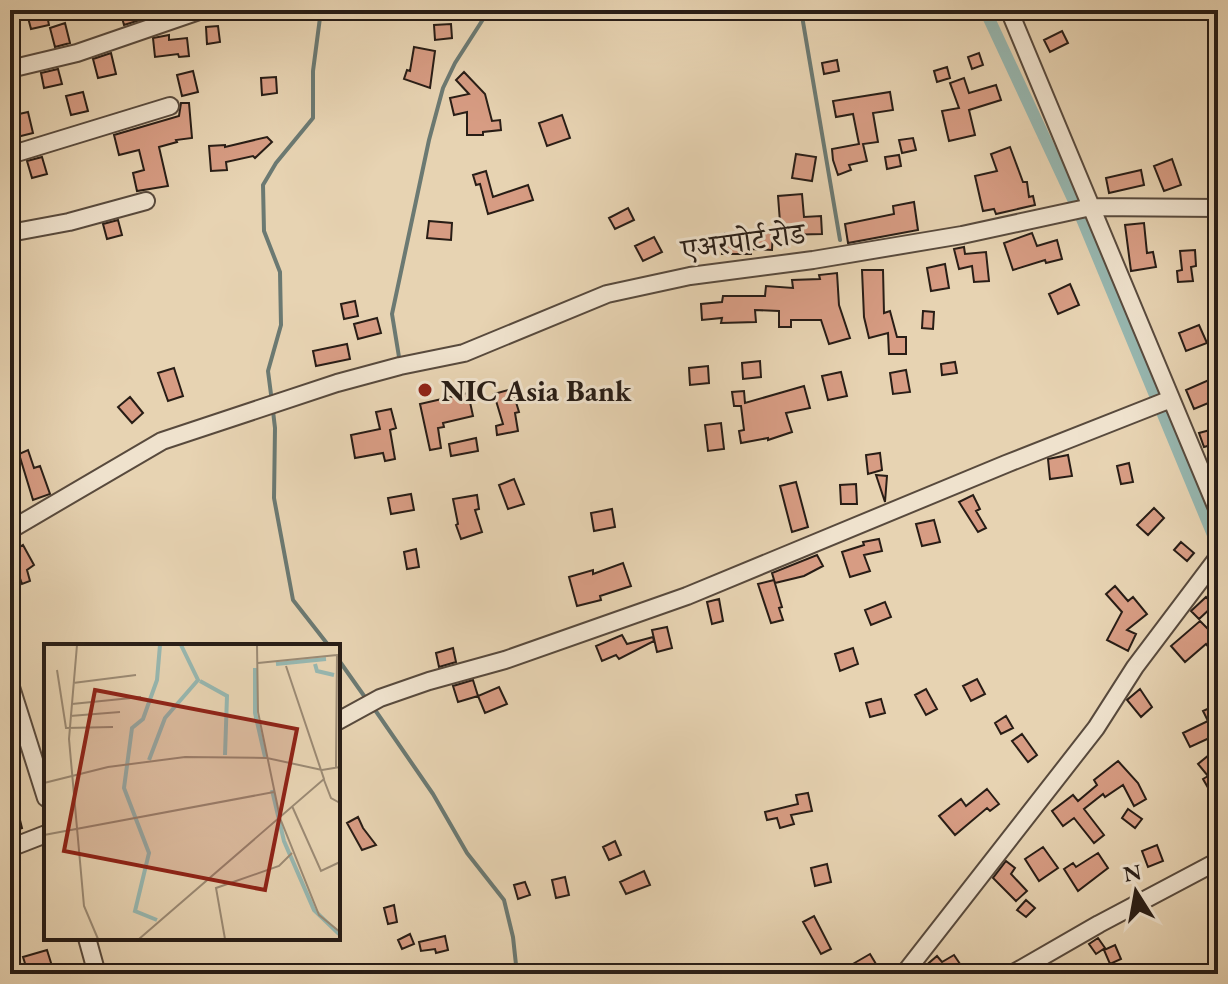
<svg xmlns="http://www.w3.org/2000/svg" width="1228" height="984" viewBox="0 0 1228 984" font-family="'EB Garamond','Noto Serif Devanagari',serif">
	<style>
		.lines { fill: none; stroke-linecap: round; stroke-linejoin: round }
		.stream { stroke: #6b7972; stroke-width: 4 }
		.canal { stroke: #97b7b0; stroke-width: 12 }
		.building { fill: #d79c83; stroke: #281d16; stroke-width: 2 }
		.minor-casing { stroke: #584a3d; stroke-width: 20 }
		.minor { stroke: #efe2cd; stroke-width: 16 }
		.poi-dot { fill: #8f2418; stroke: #efe2cd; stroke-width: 3 }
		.labels { text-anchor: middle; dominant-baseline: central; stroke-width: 6; stroke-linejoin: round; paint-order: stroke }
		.street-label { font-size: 30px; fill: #281d16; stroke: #efe2cd }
		.poi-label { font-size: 30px; font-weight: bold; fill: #281d16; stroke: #efe2cd; text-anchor: start }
		.inset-river { fill: none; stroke: #97b7b0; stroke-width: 4 }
		.inset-road { fill: none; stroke: #9b8a74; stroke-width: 2 }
		.view { fill: #8f2418; fill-opacity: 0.15; stroke: #8f2418; stroke-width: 4 }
		.inset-edge { fill: none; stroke: #281d16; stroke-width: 4 }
	</style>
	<rect width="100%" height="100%" fill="#e7d3b2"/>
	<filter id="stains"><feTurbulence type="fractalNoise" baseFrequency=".0025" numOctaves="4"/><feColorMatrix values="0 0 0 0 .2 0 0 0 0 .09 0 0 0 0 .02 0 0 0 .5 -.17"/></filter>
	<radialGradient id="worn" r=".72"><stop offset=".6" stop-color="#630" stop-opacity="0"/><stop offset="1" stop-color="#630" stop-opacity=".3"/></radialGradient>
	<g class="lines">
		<path class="stream" d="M 801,10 L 840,240
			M 399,357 L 392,314 L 429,140 L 443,88 L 455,63 L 489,10
			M 272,402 L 268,371 L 281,325 L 280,272 L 264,231 L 263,185 L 276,163 L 313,118 L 313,71 L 321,10
			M 273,411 L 275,428 L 274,498 L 293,600 L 329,646
			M 338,659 L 367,700
			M 10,664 L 15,680
			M 373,707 L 433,794 L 467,853 L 504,900 L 513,937 L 517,974"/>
		<path class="canal" d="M 985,10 L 1073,199
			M 1082,219 L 1218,547"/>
	</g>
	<path class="building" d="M 26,10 L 46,10 L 49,25 L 31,29 Z
		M 120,10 L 138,10 L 140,20 L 124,25 Z
		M 65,23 L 70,43 L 55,47 L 50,28 Z
		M 451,24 L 452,38 L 435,40 L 434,25 Z
		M 218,26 L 220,42 L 207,44 L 206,27 Z
		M 1062,31 L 1068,43 L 1050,52 L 1044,40 Z
		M 169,35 L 169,40 L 187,38 L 189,56 L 179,57 L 178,54 L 155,57 L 153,38 Z
		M 414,47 L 435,51 L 430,88 L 404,79 L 407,70 L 410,71 Z
		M 111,53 L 116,74 L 98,78 L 93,59 Z
		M 979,53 L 983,65 L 972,69 L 968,57 Z
		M 837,60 L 839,71 L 824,74 L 822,63 Z
		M 947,67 L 950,78 L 937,82 L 934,71 Z
		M 58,69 L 62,84 L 44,88 L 41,73 Z
		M 193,71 L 198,92 L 182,96 L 177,75 Z
		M 464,72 L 485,94 L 492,121 L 500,120 L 501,130 L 483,132 L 483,135 L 467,135 L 467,112 L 454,115 L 450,98 L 469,94 L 456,80 Z
		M 276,77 L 277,93 L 262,95 L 261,78 Z
		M 964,78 L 969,93 L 996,85 L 1001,100 L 969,110 L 975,135 L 949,141 L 942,111 L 959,108 L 950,83 Z
		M 83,92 L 88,111 L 71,115 L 66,96 Z
		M 890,92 L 893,110 L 873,113 L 878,142 L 863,144 L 867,161 L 849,165 L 851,170 L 838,175 L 833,160 L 832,149 L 859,144 L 853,114 L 836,117 L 833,101 Z
		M 181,103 L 189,103 L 192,138 L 176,140 L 177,142 L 159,147 L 168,186 L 137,191 L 133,173 L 144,170 L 139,150 L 119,155 L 114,135 L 179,116 Z
		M 28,112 L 33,133 L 13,138 L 10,116 Z
		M 562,115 L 570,138 L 547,146 L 539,123 Z
		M 267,137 L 272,142 L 255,158 L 253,156 L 226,162 L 227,170 L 211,171 L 209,146 L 225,145 L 225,147 Z
		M 913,138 L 916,150 L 902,153 L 899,140 Z
		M 1010,147 L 1023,182 L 1027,182 L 1029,197 L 1033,196 L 1035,205 L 996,214 L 994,209 L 983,211 L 975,176 L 997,171 L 991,154 Z
		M 796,154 L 816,157 L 812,181 L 792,178 Z
		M 899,155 L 901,166 L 887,169 L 885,157 Z
		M 42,157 L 47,174 L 32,178 L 27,161 Z
		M 1172,159 L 1181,185 L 1164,191 L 1154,166 Z
		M 1141,170 L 1144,185 L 1109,193 L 1106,178 Z
		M 486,171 L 493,197 L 528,185 L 533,200 L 488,214 L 480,184 L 476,185 L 473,175 Z
		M 802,194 L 804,217 L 821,216 L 822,234 L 781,235 L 778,196 Z
		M 914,202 L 918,230 L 848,243 L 845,224 L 894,214 L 893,206 Z
		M 628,208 L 634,220 L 615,229 L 609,218 Z
		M 118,220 L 122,235 L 107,239 L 103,224 Z
		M 429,221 L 452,223 L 451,240 L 427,238 Z
		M 1144,223 L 1147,253 L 1153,252 L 1156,267 L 1131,271 L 1125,225 Z
		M 756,230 L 773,230 L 772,250 L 751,249 L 751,254 L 722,254 L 725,233 L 756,234 Z
		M 1032,233 L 1037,246 L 1057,240 L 1062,259 L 1046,263 L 1045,260 L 1013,270 L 1004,243 Z
		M 654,237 L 662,252 L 643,261 L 635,246 Z
		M 964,247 L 965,254 L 986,252 L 989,281 L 974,282 L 972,266 L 959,269 L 954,249 Z
		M 1195,250 L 1196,266 L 1191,267 L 1193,281 L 1178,282 L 1177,271 L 1182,270 L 1180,251 Z
		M 945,264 L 949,288 L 931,291 L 927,268 Z
		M 862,270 L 883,270 L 884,313 L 890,311 L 897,337 L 906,337 L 906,354 L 889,354 L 888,333 L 869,338 L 864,317 Z
		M 837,273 L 839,305 L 850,338 L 829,344 L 821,320 L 791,320 L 791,327 L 779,327 L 779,311 L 755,310 L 756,322 L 721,323 L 722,318 L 702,320 L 701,304 L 722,302 L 723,296 L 765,296 L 766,286 L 793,288 L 792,280 L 820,279 L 819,275 Z
		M 1070,284 L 1079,305 L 1058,314 L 1049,294 Z
		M 355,301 L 358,316 L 344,319 L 341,304 Z
		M 923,311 L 934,312 L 933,329 L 922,328 Z
		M 377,318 L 381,333 L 358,339 L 354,324 Z
		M 1199,325 L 1207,343 L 1186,351 L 1179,333 Z
		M 347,344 L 350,359 L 316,366 L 313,351 Z
		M 760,361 L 761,377 L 743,379 L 742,363 Z
		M 955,362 L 957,373 L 942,375 L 941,364 Z
		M 708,366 L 709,383 L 690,385 L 689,368 Z
		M 174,368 L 183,396 L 168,401 L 158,373 Z
		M 906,370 L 910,392 L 893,394 L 890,373 Z
		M 841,372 L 847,396 L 828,400 L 822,376 Z
		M 1218,376 L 1218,399 L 1194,409 L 1186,390 Z
		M 804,386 L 810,408 L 786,413 L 792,432 L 768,440 L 768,438 L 741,443 L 739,431 L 744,430 L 741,406 L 734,406 L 732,392 L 744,391 L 745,403 Z
		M 512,389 L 519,412 L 515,413 L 518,431 L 497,435 L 496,426 L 503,424 L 494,394 Z
		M 468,393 L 473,416 L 443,423 L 444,427 L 438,428 L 441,448 L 430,450 L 420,404 Z
		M 130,397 L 143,413 L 132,423 L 118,407 Z
		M 391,409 L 396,428 L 390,430 L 395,459 L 385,461 L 383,453 L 355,458 L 351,435 L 380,429 L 376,412 Z
		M 721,423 L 724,449 L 708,451 L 705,425 Z
		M 1210,430 L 1211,434 L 1218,432 L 1218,443 L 1204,447 L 1199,433 Z
		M 476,438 L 478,451 L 451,456 L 449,444 Z
		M 28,450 L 34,468 L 40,466 L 50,494 L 33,500 L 19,454 Z
		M 880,453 L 882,470 L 868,474 L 866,455 Z
		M 1068,455 L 1072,476 L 1050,479 L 1048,459 Z
		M 1129,463 L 1133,482 L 1121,484 L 1117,466 Z
		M 876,475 L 887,476 L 885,502 Z
		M 514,479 L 524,504 L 508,509 L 499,485 Z
		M 796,482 L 808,527 L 792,532 L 780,486 Z
		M 856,484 L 857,504 L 841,504 L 840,485 Z
		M 411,494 L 414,510 L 391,514 L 388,498 Z
		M 477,495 L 479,509 L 475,510 L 482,532 L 461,539 L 456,525 L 458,524 L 453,499 Z
		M 973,495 L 980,509 L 976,511 L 986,528 L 978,532 L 959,502 Z
		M 1154,508 L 1164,518 L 1148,535 L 1137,525 Z
		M 612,509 L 615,527 L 594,531 L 591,513 Z
		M 934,520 L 940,542 L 922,546 L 916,524 Z
		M 879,539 L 882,551 L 864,555 L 870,571 L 850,577 L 842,552 L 864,545 L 863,542 Z
		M 1181,542 L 1194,553 L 1187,561 L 1174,550 Z
		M 23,545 L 34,565 L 27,570 L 30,581 L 22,584 L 16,567 L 10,570 L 10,553 Z
		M 416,549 L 419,567 L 407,569 L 404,552 Z
		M 817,555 L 823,566 L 804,576 L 775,583 L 772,573 Z
		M 623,563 L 631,586 L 600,596 L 601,600 L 577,606 L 569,577 L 593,570 L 593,574 Z
		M 774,580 L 782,607 L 779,608 L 783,620 L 771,623 L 758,584 Z
		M 1115,586 L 1128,601 L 1133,597 L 1147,614 L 1127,630 L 1136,634 L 1128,651 L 1107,640 L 1122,612 L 1106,594 Z
		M 1206,597 L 1214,605 L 1199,619 L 1191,611 Z
		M 719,599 L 723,621 L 712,624 L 707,602 Z
		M 885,602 L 891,617 L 871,625 L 865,610 Z
		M 1200,621 L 1218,639 L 1218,660 L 1206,644 L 1185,662 L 1171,646 Z
		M 667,627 L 672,648 L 657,652 L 652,630 Z
		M 622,635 L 627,644 L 653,637 L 654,641 L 619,659 L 616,655 L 602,661 L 596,646 Z
		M 453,648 L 456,662 L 439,667 L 436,653 Z
		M 853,648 L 858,664 L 840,671 L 835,654 Z
		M 977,679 L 985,694 L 971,701 L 963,686 Z
		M 473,680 L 478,696 L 458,702 L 453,686 Z
		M 499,687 L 507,704 L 485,713 L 478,696 Z
		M 926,689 L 937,709 L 926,715 L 915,695 Z
		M 1140,689 L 1152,707 L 1141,717 L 1127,700 Z
		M 881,699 L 885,713 L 870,717 L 866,703 Z
		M 1218,704 L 1218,734 L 1190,747 L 1183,733 L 1208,721 L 1203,711 Z
		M 1006,716 L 1013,728 L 1001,734 L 995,723 Z
		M 1022,734 L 1037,755 L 1028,762 L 1012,741 Z
		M 1209,755 L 1218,767 L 1218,805 L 1203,779 L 1208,776 L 1198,764 Z
		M 1118,761 L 1138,783 L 1146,799 L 1134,806 L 1123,785 L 1105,797 L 1103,794 L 1084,809 L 1104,835 L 1094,843 L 1074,818 L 1063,826 L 1052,811 L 1073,795 L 1078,801 L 1097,785 L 1094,780 Z
		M 987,789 L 999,804 L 990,811 L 987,808 L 955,835 L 939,816 L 961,799 L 966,806 Z
		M 808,793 L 812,811 L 791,815 L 794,824 L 780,828 L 777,818 L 767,820 L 765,812 L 798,804 L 796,795 Z
		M 1128,809 L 1142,819 L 1135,828 L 1122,818 Z
		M 18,812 L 22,828 L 10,832 L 10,814 Z
		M 358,817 L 363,828 L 376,845 L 362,850 L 347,823 Z
		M 615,841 L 621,855 L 609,860 L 603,847 Z
		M 1157,845 L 1163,861 L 1148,867 L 1142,851 Z
		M 1043,847 L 1058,868 L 1039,881 L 1025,859 Z
		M 1098,853 L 1108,868 L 1078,891 L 1064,869 L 1073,863 L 1076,867 Z
		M 1006,861 L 1015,868 L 1011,874 L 1027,891 L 1016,901 L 993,878 Z
		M 827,864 L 831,882 L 815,886 L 811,868 Z
		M 644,871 L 650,885 L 626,894 L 620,882 Z
		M 565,877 L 569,895 L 556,898 L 552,880 Z
		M 525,882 L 530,895 L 518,899 L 514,885 Z
		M 1026,900 L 1035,908 L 1026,917 L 1017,910 Z
		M 394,905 L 397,922 L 388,924 L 384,908 Z
		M 814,916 L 831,949 L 821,954 L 803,922 Z
		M 410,934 L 414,944 L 402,949 L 398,940 Z
		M 445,936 L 448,950 L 436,953 L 435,949 L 421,951 L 419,942 Z
		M 1098,938 L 1105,948 L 1096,954 L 1089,944 Z
		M 1115,945 L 1121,959 L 1110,964 L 1104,950 Z
		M 47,950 L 52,966 L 28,973 L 23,957 Z
		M 870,954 L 882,974 L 856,974 L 851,965 Z
		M 954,955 L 960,964 L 944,974 L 927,974 L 923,968 L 937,956 L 942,962 Z"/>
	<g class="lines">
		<g class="minor-casing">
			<path id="minor" d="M 1009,10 L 1218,511
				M 10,69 L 77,53 L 202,10
				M 10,155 L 170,106
				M 10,233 L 69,222 L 146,201
				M 10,530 L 162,441 L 337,383 L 400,366 L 464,353 L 607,294 L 690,276 L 813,260 L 962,235 L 1091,207 L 1218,208
				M 10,684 L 46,798
				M 338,721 L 380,698 L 429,681 L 505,660 L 687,596 L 1006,464 L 1171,399
				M 10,848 L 46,834
				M 87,938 L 97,974
				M 904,974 L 1096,728 L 1135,667 L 1218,557
				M 1012,974 L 1099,924 L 1218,861"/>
		</g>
		<use href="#minor" class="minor"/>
	</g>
	<circle class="poi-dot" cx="425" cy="390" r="8"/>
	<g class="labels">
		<g class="street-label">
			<text transform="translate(743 241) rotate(-8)">एअरपोर्ट रोड</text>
		</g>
		<g class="poi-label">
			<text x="441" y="390">NIC Asia Bank</text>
		</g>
	</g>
	<g transform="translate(44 644)">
		<rect width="296" height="296" fill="#e7d3b2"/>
		<path class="inset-river" d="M 232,20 L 282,15M 271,20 L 273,27 L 290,31M 211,24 L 211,69 L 221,113M 156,37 L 183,52 L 181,111M 105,116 L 121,74 L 154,36 L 137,1M 228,146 L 240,197 L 270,266 L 295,290M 113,276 L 91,267 L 105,209 L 80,144 L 88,84 L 99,75 L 113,36 L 116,1"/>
		<path class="inset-road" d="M 33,1 L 25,95 L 40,262 L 54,295M 213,1 L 214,68 L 236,174 L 275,271 L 296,288M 214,19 L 293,11M 13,26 L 22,84 L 69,83M 29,39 L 92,31M 28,60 L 97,53M 26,72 L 76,68M 292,123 L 293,10M 280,136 L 287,154 L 296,159M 0,139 L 64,123 L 141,113 L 223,114 L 278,126 L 296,123M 248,162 L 277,227 L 296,218M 0,191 L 230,148M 95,295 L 280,135 L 242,22M 181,295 L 172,244 L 235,222 L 248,209"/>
		<path class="view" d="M 51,46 L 253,85 L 221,246 L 20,207 Z"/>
		<rect width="296" height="296" class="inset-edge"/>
	</g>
	<rect width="1228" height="984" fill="none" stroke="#e7d3b2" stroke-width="40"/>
	<rect x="12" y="12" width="1204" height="960" fill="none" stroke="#281d16" stroke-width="4"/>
	<rect x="20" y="20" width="1188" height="944" fill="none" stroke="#281d16" stroke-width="2"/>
	<g transform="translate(1136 892) rotate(349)" stroke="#efe2cd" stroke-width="6" paint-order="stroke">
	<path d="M0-6L14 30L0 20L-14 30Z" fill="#281d16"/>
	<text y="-12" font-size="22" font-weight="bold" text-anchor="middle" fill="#281d16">N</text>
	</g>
	<rect width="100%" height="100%" filter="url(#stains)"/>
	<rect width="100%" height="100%" fill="url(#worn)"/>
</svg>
